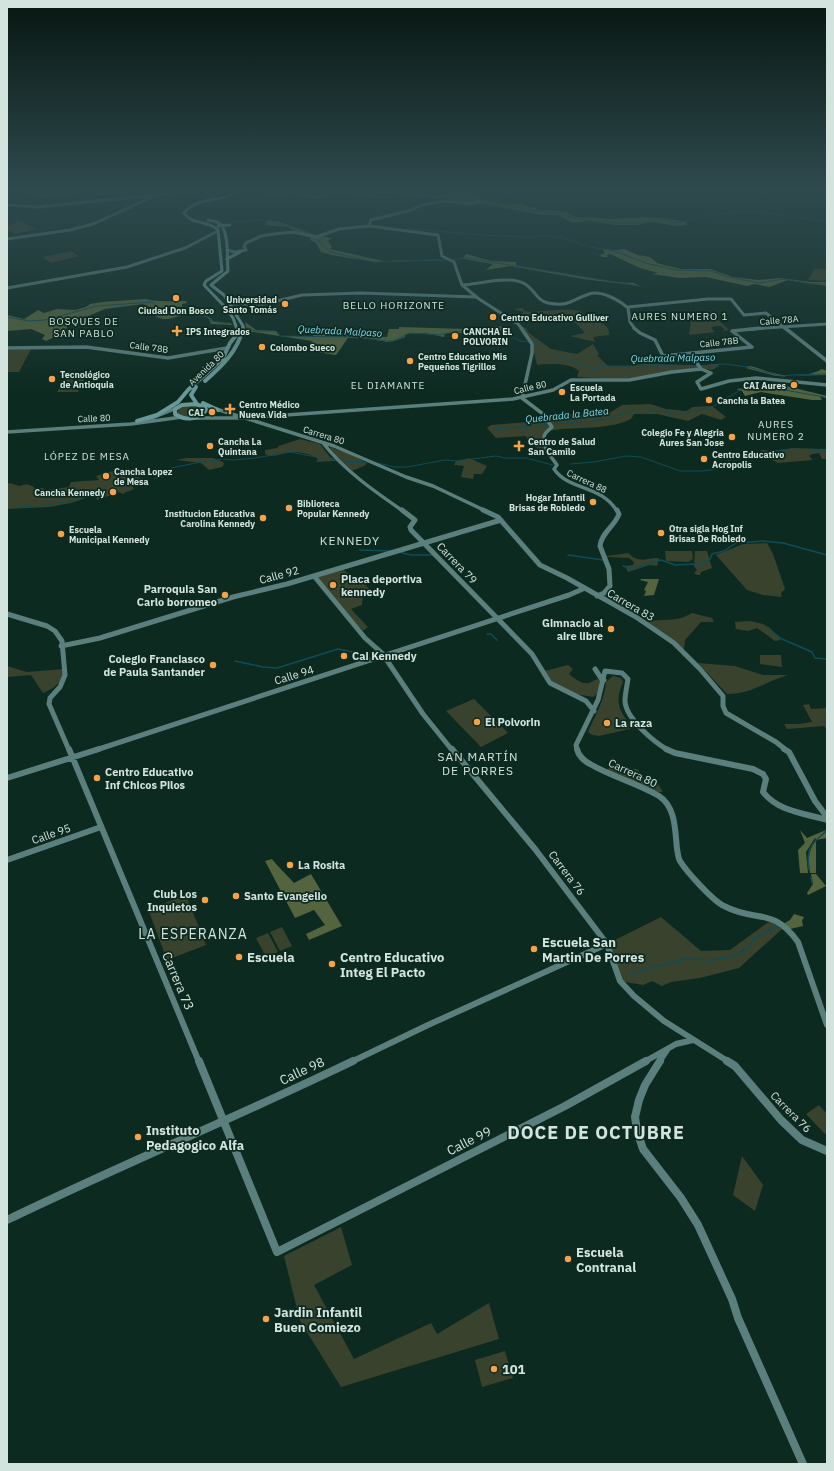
<svg xmlns="http://www.w3.org/2000/svg" width="834" height="1471" viewBox="0 0 834 1471" font-family="'IBM Plex Sans',sans-serif">
	<style>
		.green { fill: #39422c }
		.forest { fill: #54643e }
		.lines { fill: none; stroke-linecap: round; stroke-linejoin: round }
		.stream-far1 { stroke: #104c57; stroke-width: 1 }
		.stream { stroke: #104c57; stroke-width: 1.5 }
		.secondary-far4 { stroke: #5b7f7d; stroke-width: 3 }
		.secondary-far3 { stroke: #5b7f7d; stroke-width: 3.5 }
		.secondary-far2 { stroke: #5b7f7d; stroke-width: 5 }
		.secondary-far1 { stroke: #5b7f7d; stroke-width: 6 }
		.secondary { stroke: #5b7f7d; stroke-width: 8 }
		.primary-far1 { stroke: #699996; stroke-width: 3 }
		.primary { stroke: #699996; stroke-width: 4 }
		.poi-dot { fill: #f7a149; stroke: #0d2a21; stroke-width: 1.5 }
		.labels { text-anchor: middle; dominant-baseline: central; stroke-width: 3.5; stroke-linejoin: round; paint-order: stroke }
		.far-poi-label { font-size: 9px; font-weight: bold; fill: #d3e3dd; stroke: #0d2a21; text-anchor: start }
		.far-street-label { font-size: 9px; fill: #d3e3dd; stroke: #0d2a21 }
		.far-neighbourhood-label { font-size: 10px; letter-spacing: 1px; fill: #d3e3dd; stroke: #0d2a21 }
		.far-water-label { font-size: 10px; font-style: italic; fill: #82dcef; stroke: #0d2a21 }
		.street-label { font-size: 11px; fill: #d3e3dd; stroke: #0d2a21 }
		.poi-label { font-size: 11px; font-weight: bold; fill: #d3e3dd; stroke: #0d2a21; text-anchor: start }
		.neighbourhood-label { font-size: 12px; letter-spacing: 1px; fill: #d3e3dd; stroke: #0d2a21 }
		.near-poi-label { font-size: 13px; font-weight: bold; fill: #d3e3dd; stroke: #0d2a21; text-anchor: start }
		.near-street-label { font-size: 13px; fill: #d3e3dd; stroke: #0d2a21 }
		.near-neighbourhood-label { font-size: 14px; letter-spacing: 1px; fill: #d3e3dd; stroke: #0d2a21 }
		.near-district-label { font-size: 18px; font-weight: bold; letter-spacing: 1px; fill: #d3e3dd; stroke: #0d2a21 }
	</style>
	<rect width="100%" height="100%" fill="#0d2a21"/>
	<path class="green" d="M 28,190 L 79,190 L 79,195 L 36,198 Z
		M 15,219 L 37,229 L 38,229 L 16,234 L 7,230 L 7,225 L 18,222 L 13,220 Z
		M 71,251 L 79,256 L 51,263 L 43,257 Z
		M 814,269 L 827,269 L 827,281 L 808,280 Z
		M 522,308 L 525,311 L 531,312 C 542,311 570,308 579,311 C 585,313 589,320 595,321 C 602,323 610,326 609,335 L 593,337 L 595,342 L 570,336 L 585,333 L 573,320 L 561,315 L 550,316 L 541,313 L 523,316 L 521,314 L 524,312 L 514,309 Z
		M 691,320 L 718,320 L 729,330 L 723,331 L 724,329 L 721,326 L 714,326 L 711,328 L 715,332 L 689,335 Z
		M 519,326 L 526,328 L 529,333 L 551,349 L 577,354 L 593,344 L 599,354 L 597,355 L 608,366 L 631,366 L 645,364 L 663,365 L 707,365 L 710,364 L 718,364 L 719,366 L 712,370 C 695,365 649,376 630,378 C 612,380 595,378 577,377 L 579,371 C 568,362 551,364 537,365 L 532,344 Z
		M 31,349 L 19,372 L 7,372 L 7,350 Z
		M 87,374 L 78,392 L 57,392 L 66,375 Z
		M 650,404 L 666,409 L 686,411 L 693,407 L 712,406 L 726,417 L 721,420 L 702,414 L 688,421 L 657,414 L 634,414 L 631,419 C 605,432 572,425 544,432 L 547,454 L 529,443 L 526,436 L 496,438 L 487,428 L 491,425 L 540,421 L 549,416 L 565,418 L 570,414 L 601,417 L 603,413 L 611,412 L 622,405 Z
		M 183,406 L 200,406 L 204,409 L 204,411 C 194,417 188,418 177,414 L 178,410 Z
		M 300,439 L 320,444 L 330,457 L 335,459 L 334,461 L 316,462 L 318,459 C 311,454 301,452 293,452 C 283,452 274,459 265,454 L 265,450 L 277,448 L 279,446 Z
		M 330,447 L 350,454 L 365,462 L 366,465 L 352,471 L 331,451 Z
		M 793,448 L 827,449 L 827,459 L 822,459 L 819,453 L 812,454 L 809,456 L 813,460 L 778,463 L 761,454 L 761,450 L 772,451 Z
		M 186,458 L 213,458 L 223,462 L 224,464 L 222,467 L 209,470 L 201,463 L 176,460 Z
		M 469,458 L 487,466 L 482,474 L 474,474 L 473,479 L 461,477 L 464,466 L 454,465 L 456,461 Z
		M 113,471 L 148,480 L 132,486 L 134,489 L 122,494 L 120,492 L 97,500 L 95,495 L 71,503 L 49,507 L 7,509 L 7,484 L 10,483 L 19,486 L 27,484 L 34,487 L 34,488 L 43,488 L 46,490 L 69,487 L 71,482 L 99,480 L 96,476 Z
		M 767,543 L 773,554 L 785,589 L 781,593 L 782,597 L 763,595 L 747,590 L 716,555 L 743,544 Z
		M 665,551 L 692,551 L 693,559 L 688,562 L 666,561 Z
		M 695,551 L 707,551 L 712,568 L 701,572 L 700,575 L 697,575 L 694,573 L 697,570 L 694,566 Z
		M 628,553 C 640,564 645,558 659,558 L 657,566 L 650,565 L 628,572 L 625,566 L 633,565 L 634,562 L 629,558 L 607,557 L 607,556 Z
		M 342,569 L 365,585 L 371,590 L 363,593 L 362,605 L 351,609 L 368,627 L 363,631 L 342,609 L 317,576 Z
		M 692,613 L 712,618 L 714,622 L 701,622 L 685,640 L 684,649 L 646,622 C 662,618 676,623 692,613 Z
		M 750,621 L 763,624 L 770,628 L 781,640 L 775,641 L 757,628 L 748,631 L 736,629 L 735,622 Z
		M 760,655 L 781,655 L 782,667 L 760,664 Z
		M 698,663 L 735,666 L 763,675 L 788,675 C 764,682 753,694 727,694 Z
		M 568,665 L 573,669 L 569,674 C 574,678 582,685 589,683 C 595,681 596,678 602,680 C 600,688 599,693 593,697 L 576,694 L 553,683 L 545,671 Z
		M 7,666 L 27,672 L 64,669 C 63,682 55,688 43,693 L 31,675 L 7,677 Z
		M 613,676 L 621,678 L 623,682 C 614,703 619,712 634,728 L 599,736 L 592,735 L 588,732 C 595,715 605,700 606,682 Z
		M 474,699 L 508,733 L 481,747 L 446,711 Z
		M 809,704 L 811,709 L 827,708 L 827,729 L 824,726 L 787,729 L 784,724 L 799,724 L 812,722 L 803,705 Z
		M 612,766 L 624,769 L 637,769 L 643,777 L 658,784 L 663,792 L 655,792 L 606,770 Z
		M 186,895 L 206,945 L 167,960 L 148,909 Z
		M 661,917 L 701,951 L 730,950 L 767,923 L 774,921 L 782,929 L 739,968 L 700,978 L 671,982 L 662,986 L 652,981 L 643,985 L 620,981 L 607,944 Z
		M 282,927 L 292,946 L 280,951 L 270,932 Z
		M 268,933 L 278,952 L 266,957 L 256,938 Z
		M 819,1105 L 827,1114 L 827,1133 L 825,1134 L 806,1114 Z
		M 742,1156 L 763,1185 L 755,1211 L 733,1195 Z
		M 341,1227 L 352,1265 L 314,1285 L 354,1359 L 431,1323 L 437,1334 L 489,1303 L 499,1339 L 341,1387 L 300,1321 L 284,1256 Z
		M 505,1351 L 513,1378 L 482,1387 L 475,1360 Z"/>
	<path class="forest" d="M 267,190 L 311,193 L 370,190 L 400,192 L 398,191 C 413,190 432,199 446,192 L 445,190 L 468,190 L 472,196 L 489,201 L 518,205 L 519,203 L 526,206 L 536,208 L 536,210 L 545,211 L 546,210 L 567,212 L 573,216 L 582,218 L 589,217 L 612,219 L 641,217 L 664,218 L 686,222 L 687,225 L 677,226 L 651,222 L 637,225 L 615,225 L 588,221 L 573,223 L 558,215 L 541,215 L 485,204 L 469,204 L 448,200 L 446,198 L 433,199 L 432,197 L 402,195 L 396,194 L 376,194 L 378,196 L 388,196 L 388,198 C 368,197 334,190 318,199 C 306,197 297,195 284,195 L 283,197 L 263,195 L 265,192 L 263,191 Z
		M 268,220 L 280,222 L 316,235 L 332,238 L 328,241 L 332,247 L 330,249 L 383,261 L 457,259 L 463,258 L 466,254 L 491,261 L 516,262 L 516,265 L 526,267 L 616,282 L 634,283 L 640,286 L 584,279 L 510,266 L 486,270 L 493,264 L 464,259 L 374,262 L 331,255 L 321,252 L 316,243 L 310,240 L 311,238 L 309,236 L 287,227 L 266,225 Z
		M 605,249 L 616,250 L 624,249 L 638,255 L 650,257 L 657,263 L 664,265 L 681,269 L 710,269 L 733,277 L 758,280 L 780,278 L 811,282 L 827,282 L 827,286 L 788,280 L 769,287 L 755,284 L 747,286 L 706,277 L 679,278 L 652,274 L 658,273 L 640,268 L 610,254 L 607,255 L 608,257 L 602,257 L 600,255 L 605,253 L 603,250 Z
		M 145,299 C 156,302 174,301 186,301 L 187,303 L 182,304 L 182,307 L 168,306 L 167,310 C 182,315 201,307 213,321 L 230,323 L 233,325 L 211,324 L 208,317 C 199,315 191,313 183,315 C 171,318 167,322 155,316 L 155,309 L 143,304 L 105,309 L 86,317 L 75,319 L 77,322 L 68,326 L 63,333 L 46,341 L 42,339 L 45,335 L 31,329 L 7,331 L 7,315 L 24,319 L 38,310 L 44,313 L 57,309 L 75,310 L 86,307 L 90,304 L 102,302 Z
		M 245,322 L 256,330 L 276,331 L 280,336 L 313,336 L 315,332 L 387,337 L 389,329 L 399,329 L 399,327 L 467,329 L 499,326 L 507,328 L 501,331 L 482,331 L 472,333 L 445,333 L 444,337 L 424,333 L 405,334 L 405,337 C 384,346 387,340 368,339 C 361,338 355,338 348,338 L 336,355 L 304,350 L 312,341 L 247,331 Z
		M 749,366 C 758,367 764,371 773,373 C 787,377 808,377 822,369 L 827,371 L 827,375 L 776,376 L 746,368 Z
		M 782,385 L 827,396 L 827,398 L 820,397 L 822,400 L 812,400 L 761,392 L 745,396 L 742,391 L 736,389 Z
		M 641,579 L 659,579 L 654,595 L 644,596 L 646,591 L 644,590 L 648,582 L 640,580 Z
		M 800,830 L 807,838 L 826,830 L 821,835 L 827,830 L 827,838 L 816,840 L 816,873 L 810,873 C 808,858 808,853 816,839 L 815,838 L 806,852 L 808,873 L 800,873 L 798,850 L 805,843 Z
		M 272,859 L 277,865 L 294,883 L 311,874 L 342,926 L 309,940 L 306,934 L 325,925 L 314,910 L 295,918 L 265,861 Z
		M 811,874 L 816,874 L 826,886 L 808,895 L 807,893 L 813,884 Z
		M 794,914 L 804,917 L 802,921 L 803,926 L 790,929 L 783,924 L 790,920 Z"/>
	<g class="lines">
		<path class="stream-far1" d="M 259,190 L 311,195 L 340,192 L 395,193
			M 405,193 L 460,198 L 476,202
			M 484,202 L 514,206 L 525,210 L 560,213 L 576,219 L 613,223 L 637,223 L 661,219 L 678,223 L 711,215 L 740,211 L 761,212 L 827,222
			M 209,223 L 217,224
			M 221,223 L 262,220 L 299,229 L 309,234
			M 181,224 L 195,222
			M 407,228 C 449,233 490,236 532,237 C 548,233 569,239 584,245
			M 316,238 L 330,252 L 374,262 L 447,260
			M 590,247 L 614,251 L 649,264 L 677,270 L 712,271 L 728,277 L 760,283 L 784,279 L 811,284 L 827,284
			M 451,260 L 466,258 L 640,286
			M 7,317 L 29,321 L 45,320 L 97,306 L 152,302 L 163,311 L 177,314 L 189,312 L 205,316 L 212,321 L 228,324
			M 247,327 L 255,331 L 276,331 L 280,336 L 357,337 L 386,341 L 393,341 L 410,333 L 441,335 C 445,332 497,328 504,329 L 505,333 L 520,341 L 540,343 L 550,353 L 595,369 L 601,366 L 631,366 L 645,364 L 697,366
			M 701,366 L 725,364 L 748,367 L 784,377 L 788,375 L 827,374
			M 495,429 L 602,420 L 640,409 L 681,414 L 712,407 L 742,389 L 773,388 L 824,397
			M 341,462 L 367,463
			M 378,463 L 394,467 L 407,467 L 445,460 L 457,461 L 496,456 L 505,458 L 526,458 L 553,465
			M 571,464 L 594,462 L 626,456 L 641,457 L 680,471 L 702,471 L 719,469 L 731,459 L 739,456 L 753,456 L 761,453 L 794,449 L 827,451
			M 154,479 L 163,476 L 171,468 L 196,463 L 223,459 L 233,460 L 255,458 L 290,452 L 337,461
			M 130,485 L 148,480
			M 37,506 L 72,501 L 127,485
			M 7,508 L 34,506"/>
		<path class="stream" d="M 360,550 L 391,551
			M 399,552 L 411,555 L 433,555
			M 568,555 L 603,560
			M 623,566 L 633,569 L 661,560 L 675,565 L 697,564 L 710,559 L 712,554 L 724,551 L 736,543 L 763,541 L 783,543 L 827,555
			M 767,628 L 782,639 L 812,652 L 815,658 L 827,659
			M 487,634 L 491,634 L 497,640
			M 235,661 L 263,667 L 277,668 L 338,649 L 358,653
			M 809,870 C 806,849 811,843 827,831
			M 811,877 L 812,883
			M 629,974 L 685,959 L 713,960 L 731,957 L 747,949 L 755,938 L 779,925"/>
		<path class="secondary-far4" d="M 204,190 L 214,199 L 210,201
			M 7,205 L 38,207 L 205,190
			M 369,226 L 371,220 L 411,210 L 422,205 L 445,201 L 472,204 L 480,202 L 471,190
			M 7,239 L 70,230 L 93,224 L 157,195 L 160,190
			M 227,250 L 234,252 L 246,250
			M 246,250 L 244,246 L 246,243 L 261,236 L 273,234 L 293,232 L 316,237 L 339,229 L 369,226 L 438,235 L 442,256 L 454,262 L 462,285 L 479,299 L 518,324 L 522,329
			M 462,285 C 479,284 511,275 525,284 C 535,290 537,301 548,303 C 570,307 571,300 589,294 C 601,290 619,300 628,308 L 630,322 L 635,329
			M 7,288 L 127,267 L 185,248 L 218,231
			M 230,304 L 264,304 L 302,295 L 361,293 L 476,297
			M 628,307 L 708,299 L 731,299 L 744,315 L 766,313 L 786,329
			M 751,329 L 827,324"/>
		<path class="secondary-far3" d="M 521,328 L 532,344 L 532,353 L 522,398
			M 634,328 L 640,333 L 655,340 L 663,356 L 752,347
			M 785,328 L 827,361
			M 732,331 L 762,328
			M 732,331 L 752,347
			M 7,348 L 86,347 L 168,358 L 227,348
			M 690,353 L 701,369
			M 522,398 L 543,414 L 552,427 C 550,429 546,432 545,434 C 540,444 552,458 557,465 L 554,469 C 569,491 600,484 617,511
			M 213,408 L 334,446 L 406,477 L 433,486 L 486,511
			M 193,418 L 244,418 L 513,399 L 553,390 L 571,380 L 629,380 L 672,372 L 701,369 L 711,373 L 697,382 L 701,389 L 729,381 L 756,378 L 827,385
			M 147,420 L 177,408
			M 7,432 L 131,424 L 182,417
			M 323,443 C 345,471 374,491 403,511"/>
		<path class="secondary-far2" d="M 402,510 L 415,520 L 410,527 L 411,530 L 532,654 L 550,683 L 586,701 L 594,711
			M 483,510 L 498,517 L 540,565 L 567,578 L 636,617 L 674,643 L 700,669 L 723,696 L 723,706 L 726,713 L 776,742 L 786,750
			M 314,576 L 365,638 L 382,653 L 423,714 L 452,750
			M 597,596 L 604,593 L 610,586 L 609,569 L 600,546 C 601,533 615,526 619,514 L 617,510
			M 7,614 L 47,626 L 55,631 L 62,641 L 65,675 L 60,687 L 50,698 L 49,704 L 69,750
			M 61,646 L 100,638 L 233,597 L 287,584 L 501,520
			M 595,669 L 603,681 L 604,680
			M 96,750 L 569,595 L 585,588
			M 577,750 L 576,745 L 598,700 L 605,671 L 622,673 L 628,679 C 627,686 625,694 625,701 C 626,719 654,742 668,750"/>
		<path class="secondary-far1" d="M 69,749 L 199,1062
			M 452,749 L 535,849 L 607,944 L 620,981 L 634,996 L 664,1021 L 729,1062
			M 577,749 C 578,755 584,761 590,764 C 612,777 637,783 659,796 C 676,807 675,831 677,849 C 678,853 678,858 680,861 C 686,871 713,901 724,906 C 756,923 772,906 798,942 L 827,1025
			M 666,749 L 675,753 L 753,769 L 763,774 L 766,779 L 763,792 C 779,812 804,813 827,820
			M 784,749 L 789,752 L 815,801 L 827,817
			M 7,778 L 99,749
			M 7,860 L 101,827
			M 351,1062 L 428,1025 L 607,944
			M 644,1062 L 676,1044 L 693,1040
			M 659,1062 L 667,1050"/>
		<path class="secondary" d="M 199,1061 L 277,1252 L 565,1106 L 646,1061
			M 660,1061 L 645,1085 L 639,1100 L 635,1117 L 637,1131 L 643,1149 L 681,1198 L 698,1225 L 732,1299 L 738,1318 L 803,1464
			M 727,1061 L 735,1066 L 781,1120 L 802,1140 L 827,1151
			M 7,1220 C 121,1165 239,1116 353,1061"/>
		<path class="primary-far1" d="M 208,220 C 212,221 217,221 220,224 C 229,231 227,260 228,271 L 211,285 L 224,295 L 243,326 L 242,329
			M 218,226 L 230,225
			M 227,259 L 240,252
			M 237,329 L 233,318 L 226,308 L 204,285 L 206,281 L 222,271 L 218,230 C 208,220 192,225 184,213 C 198,195 222,204 239,190"/>
		<path class="primary" d="M 205,381 C 222,366 238,351 243,328
			M 196,387 L 191,395 L 197,404
			M 203,403 L 218,410
			M 195,404 L 205,407 L 206,410 C 199,420 185,421 175,414 L 175,409 L 182,405 Z
			M 137,421 L 157,415 L 178,402 L 188,390 L 223,358 L 230,343 L 238,333 L 237,328"/>
	</g>
	<linearGradient id="sky" x2="0" y2="1"><stop stop-color="#071712"/><stop offset="0.48" stop-color="#2f4a4e"/><stop offset="1" stop-color="#2f4a4e" stop-opacity="0"/></linearGradient>
	<rect width="834" height="396" fill="url(#sky)"/>
	<g class="poi-dot">
		<circle cx="176" cy="298" r="4"/>
		<circle cx="285" cy="304" r="4"/>
		<circle cx="493" cy="317" r="4"/>
		<path d="M175 325h4v4h4v4h-4v4h-4v-4h-4v-4h4z"/>
		<circle cx="455" cy="336" r="4"/>
		<circle cx="262" cy="347" r="4"/>
		<circle cx="410" cy="361" r="4"/>
		<circle cx="52" cy="379" r="4"/>
		<circle cx="794" cy="385" r="4"/>
		<circle cx="562" cy="392" r="4"/>
		<circle cx="709" cy="400" r="4"/>
		<path d="M228 403h4v4h4v4h-4v4h-4v-4h-4v-4h4z"/>
		<circle cx="212" cy="412" r="4"/>
		<circle cx="732" cy="437" r="4"/>
		<circle cx="210" cy="446" r="4"/>
		<path d="M517 440h4v4h4v4h-4v4h-4v-4h-4v-4h4z"/>
		<circle cx="704" cy="459" r="4"/>
		<circle cx="106" cy="476" r="4"/>
		<circle cx="113" cy="492" r="4"/>
		<circle cx="593" cy="502" r="4"/>
		<circle cx="289" cy="508" r="4"/>
		<circle cx="263" cy="518" r="4"/>
		<circle cx="661" cy="533" r="4"/>
		<circle cx="61" cy="534" r="4"/>
		<circle cx="333" cy="585" r="4"/>
		<circle cx="225" cy="595" r="4"/>
		<circle cx="611" cy="629" r="4"/>
		<circle cx="344" cy="656" r="4"/>
		<circle cx="213" cy="665" r="4"/>
		<circle cx="477" cy="722" r="4"/>
		<circle cx="607" cy="723" r="4"/>
		<circle cx="97" cy="778" r="4"/>
		<circle cx="290" cy="865" r="4"/>
		<circle cx="236" cy="896" r="4"/>
		<circle cx="205" cy="900" r="4"/>
		<circle cx="534" cy="949" r="4"/>
		<circle cx="239" cy="957" r="4"/>
		<circle cx="332" cy="964" r="4"/>
		<circle cx="138" cy="1137" r="4"/>
		<circle cx="568" cy="1259" r="4"/>
		<circle cx="266" cy="1319" r="4"/>
		<circle cx="494" cy="1369" r="4"/>
	</g>
	<g class="labels">
		<g class="far-poi-label">
			<text x="277" y="299" text-anchor="end">Universidad<tspan x="277" dy="10">Santo Tomás</tspan></text>
			<text x="176" y="310" text-anchor="middle">Ciudad Don Bosco</text>
			<text x="501" y="317">Centro Educativo Gulliver</text>
			<text x="186" y="331">IPS Integrados</text>
			<text x="463" y="331">CANCHA EL<tspan x="463" dy="10">POLVORIN</tspan></text>
			<text x="270" y="347">Colombo Sueco</text>
			<text x="418" y="356">Centro Educativo Mis<tspan x="418" dy="10">Pequeños Tigrillos</tspan></text>
			<text x="60" y="374">Tecnológico<tspan x="60" dy="10">de Antioquia</tspan></text>
			<text x="786" y="385" text-anchor="end">CAI Aures</text>
			<text x="570" y="387">Escuela<tspan x="570" dy="10">La Portada</tspan></text>
			<text x="717" y="400">Cancha la Batea</text>
			<text x="239" y="404">Centro Médico<tspan x="239" dy="10">Nueva Vida</tspan></text>
			<text x="204" y="412" text-anchor="end">CAI</text>
			<text x="724" y="432" text-anchor="end">Colegio Fe y Alegria<tspan x="724" dy="10">Aures San Jose</tspan></text>
			<text x="218" y="441">Cancha La<tspan x="218" dy="10">Quintana</tspan></text>
			<text x="528" y="441">Centro de Salud<tspan x="528" dy="10">San Camilo</tspan></text>
			<text x="712" y="454">Centro Educativo<tspan x="712" dy="10">Acropolis</tspan></text>
			<text x="114" y="471">Cancha Lopez<tspan x="114" dy="10">de Mesa</tspan></text>
			<text x="105" y="492" text-anchor="end">Cancha Kennedy</text>
			<text x="585" y="497" text-anchor="end">Hogar Infantil<tspan x="585" dy="10">Brisas de Robledo</tspan></text>
			<text x="297" y="503">Biblioteca<tspan x="297" dy="10">Popular Kennedy</tspan></text>
			<text x="255" y="513" text-anchor="end">Institucion Educativa<tspan x="255" dy="10">Carolina Kennedy</tspan></text>
			<text x="669" y="528">Otra sigla Hog Inf<tspan x="669" dy="10">Brisas De Robledo</tspan></text>
			<text x="69" y="529">Escuela<tspan x="69" dy="10">Municipal Kennedy</tspan></text>
		</g>
		<g class="far-street-label">
			<text transform="translate(779 320) rotate(-5)">Calle 78A</text>
			<text transform="translate(719 342) rotate(-6)">Calle 78B</text>
			<text transform="translate(149 347) rotate(7)">Calle 78B</text>
			<text transform="translate(206 368) rotate(-44)">Avenida 80</text>
			<text transform="translate(530 387) rotate(-13)">Calle 80</text>
			<text transform="translate(94 418) rotate(-3)">Calle 80</text>
			<text transform="translate(324 435) rotate(17)">Carrera 80</text>
			<text transform="translate(587 481) rotate(25)">Carrera 88</text>
		</g>
		<g class="far-neighbourhood-label">
			<text x="394" y="305">BELLO HORIZONTE</text>
			<text x="680" y="316">AURES NUMERO 1</text>
			<text x="84" y="321">BOSQUES DE<tspan x="84" dy="12">SAN PABLO</tspan></text>
			<text x="388" y="385">EL DIAMANTE</text>
			<text x="776" y="424">AURES<tspan x="776" dy="12">NUMERO 2</tspan></text>
			<text x="87" y="456">LÓPEZ DE MESA</text>
		</g>
		<g class="far-water-label">
			<text transform="translate(340 331) rotate(3)">Quebrada Malpaso</text>
			<text transform="translate(673 358) rotate(-1)">Quebrada Malpaso</text>
			<text transform="translate(567 415) rotate(-6)">Quebrada la Batea</text>
		</g>
		<g class="street-label">
			<text transform="translate(457 563) rotate(46)">Carrera 79</text>
			<text transform="translate(279 575) rotate(-15)">Calle 92</text>
			<text transform="translate(631 605) rotate(30)">Carrera 83</text>
			<text transform="translate(294 675) rotate(-17)">Calle 94</text>
			<text transform="translate(633 773) rotate(25)">Carrera 80</text>
			<text transform="translate(51 834) rotate(-19)">Calle 95</text>
			<text transform="translate(567 873) rotate(53)">Carrera 76</text>
			<text transform="translate(791 1112) rotate(45)">Carrera 76</text>
		</g>
		<g class="poi-label">
			<text x="341" y="579">Placa deportiva<tspan x="341" dy="13">kennedy</tspan></text>
			<text x="217" y="589" text-anchor="end">Parroquia San<tspan x="217" dy="13">Carlo borromeo</tspan></text>
			<text x="603" y="623" text-anchor="end">Gimnacio al<tspan x="603" dy="13">aire libre</tspan></text>
			<text x="352" y="656">Cai Kennedy</text>
			<text x="205" y="659" text-anchor="end">Colegio Franciasco<tspan x="205" dy="13">de Paula Santander</tspan></text>
			<text x="485" y="722">El Polvorin</text>
			<text x="615" y="723">La raza</text>
			<text x="105" y="772">Centro Educativo<tspan x="105" dy="13">Inf Chicos Pilos</tspan></text>
			<text x="298" y="865">La Rosita</text>
			<text x="197" y="894" text-anchor="end">Club Los<tspan x="197" dy="13">Inquietos</tspan></text>
			<text x="244" y="896">Santo Evangelio</text>
		</g>
		<g class="neighbourhood-label">
			<text x="350" y="540">KENNEDY</text>
			<text x="478" y="756">SAN MARTÍN<tspan x="478" dy="14">DE PORRES</tspan></text>
		</g>
		<g class="near-poi-label">
			<text x="542" y="942">Escuela San<tspan x="542" dy="15">Martin De Porres</tspan></text>
			<text x="247" y="957">Escuela</text>
			<text x="340" y="957">Centro Educativo<tspan x="340" dy="15">Integ El Pacto</tspan></text>
			<text x="146" y="1130">Instituto<tspan x="146" dy="15">Pedagogico Alfa</tspan></text>
			<text x="576" y="1252">Escuela<tspan x="576" dy="15">Contranal</tspan></text>
			<text x="274" y="1312">Jardin Infantil<tspan x="274" dy="15">Buen Comiezo</tspan></text>
			<text x="502" y="1369">101</text>
		</g>
		<g class="near-street-label">
			<text transform="translate(178 981) rotate(67)">Carrera 73</text>
			<text transform="translate(302 1071) rotate(-25)">Calle 98</text>
			<text transform="translate(469 1141) rotate(-27)">Calle 99</text>
		</g>
		<g class="near-neighbourhood-label">
			<text x="193" y="934">LA ESPERANZA</text>
		</g>
		<g class="near-district-label">
			<text x="596" y="1132">DOCE DE OCTUBRE</text>
		</g>
	</g>
	<rect width="834" height="1471" fill="none" stroke="#d3e3dd" stroke-width="16"/>
</svg>
